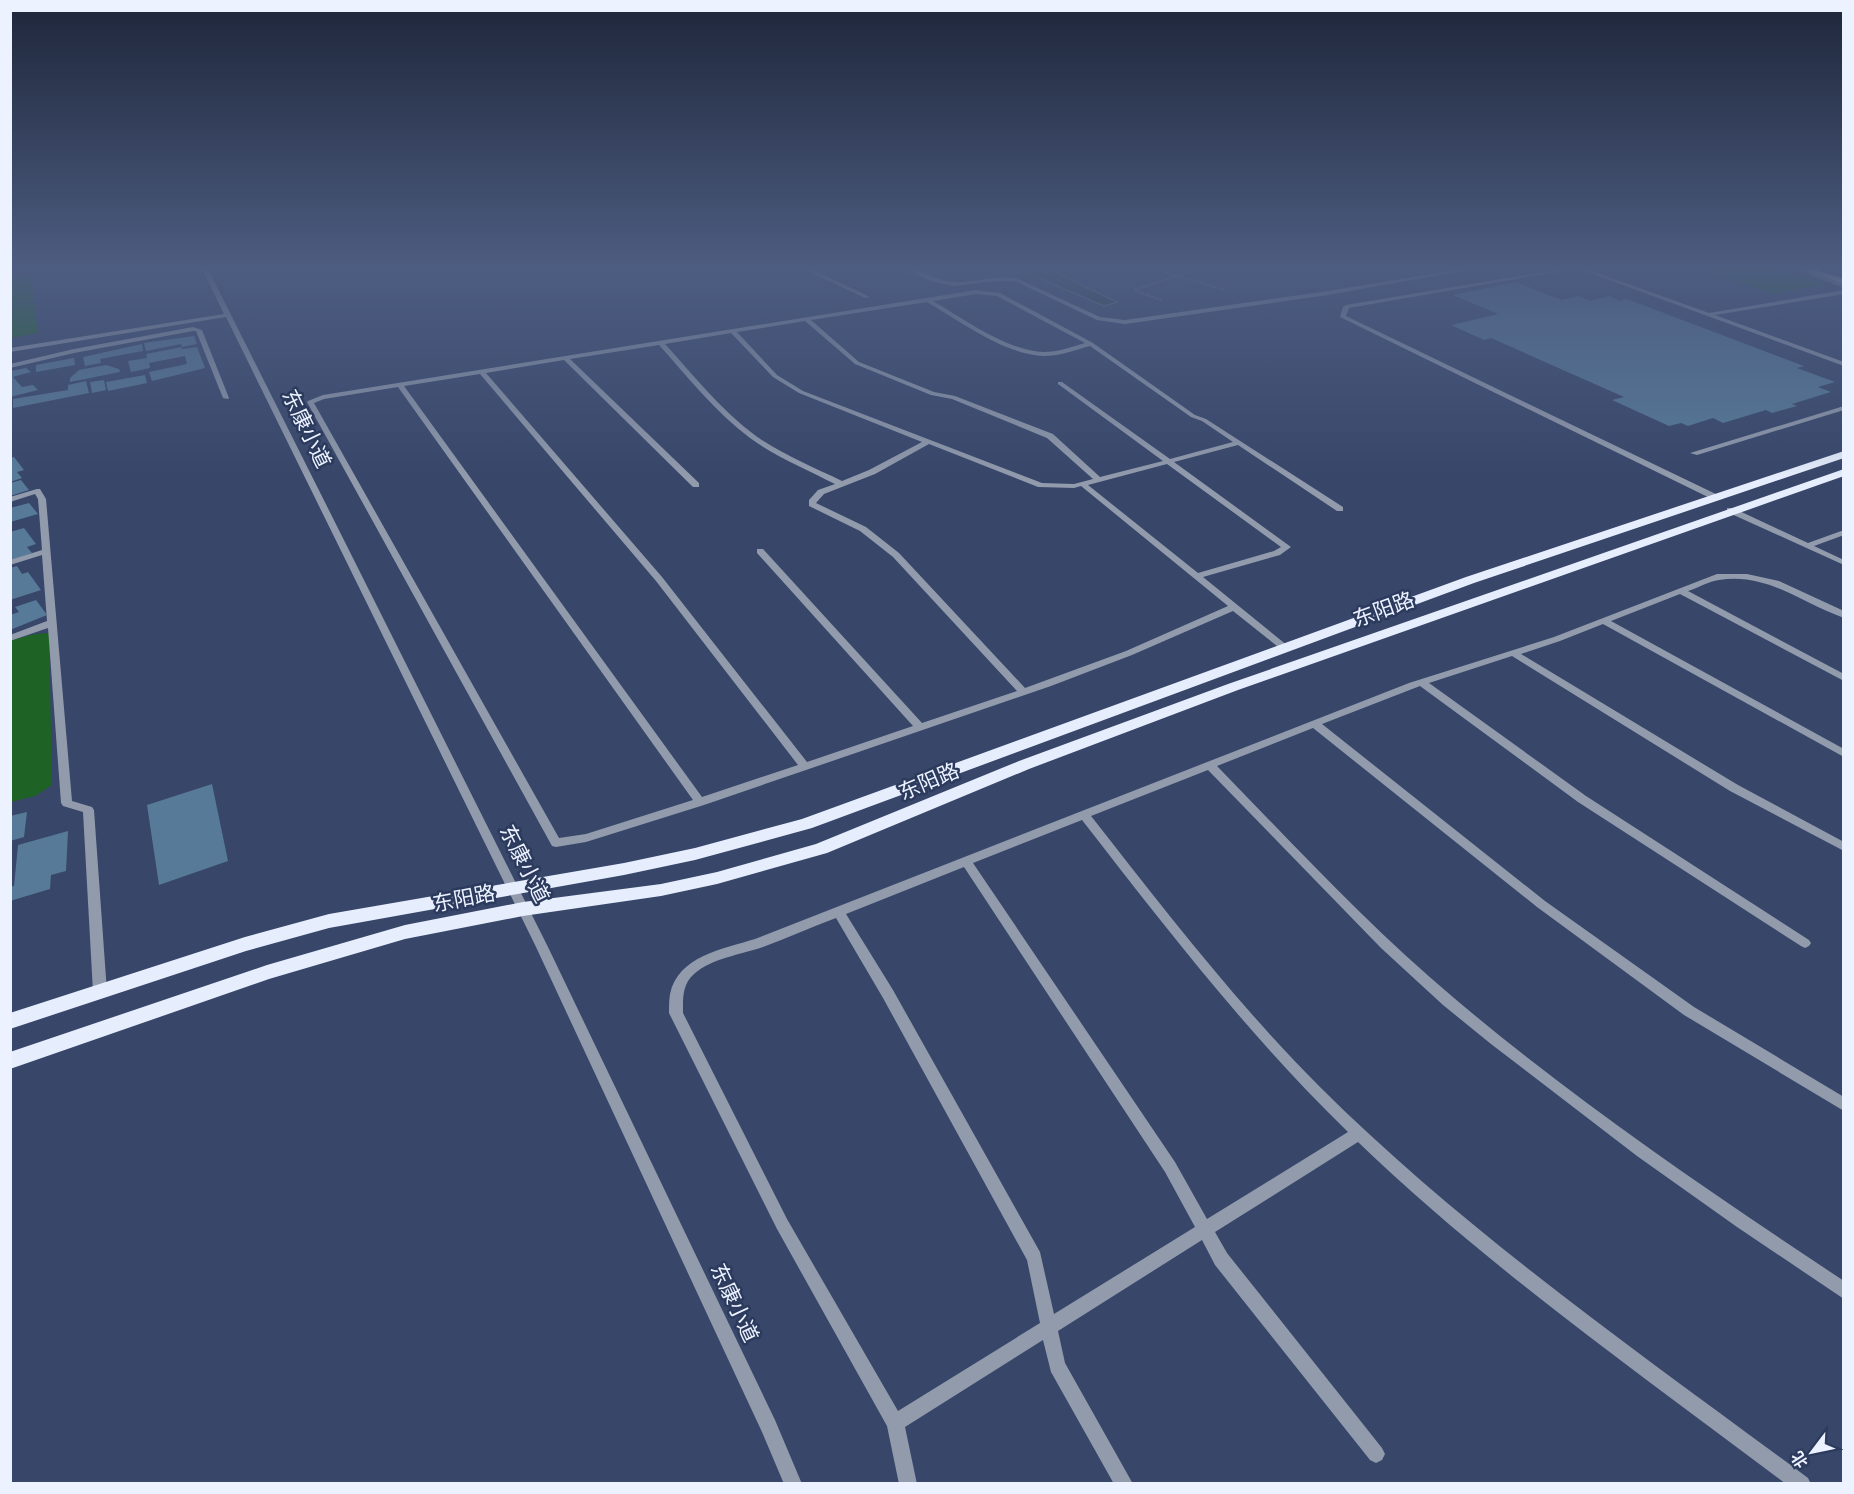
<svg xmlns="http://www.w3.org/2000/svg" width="1854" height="1494" viewBox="0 0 1854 1494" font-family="'Alegreya Sans','Noto Sans SC',sans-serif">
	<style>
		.green { fill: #1f6226 }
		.water { fill: #1f3a3d; stroke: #5c7177; stroke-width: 1.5 }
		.building { fill: #577a99 }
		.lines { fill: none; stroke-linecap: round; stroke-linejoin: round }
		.path { stroke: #818ca6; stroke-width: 2; stroke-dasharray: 1.5 1.5; stroke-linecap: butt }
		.minor { fill: #929bac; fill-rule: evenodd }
		.major { fill: #e6edfc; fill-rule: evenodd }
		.labels { text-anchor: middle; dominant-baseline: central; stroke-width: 5; stroke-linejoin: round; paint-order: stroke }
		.street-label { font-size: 21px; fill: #ecf2ff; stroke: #2c3b5d }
	</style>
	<rect width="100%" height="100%" fill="#374669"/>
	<path class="green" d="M 1702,269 L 1782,269 L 1825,284 L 1774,294 Z
		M 31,273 L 34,301 L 11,305 L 11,276 Z
		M 34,302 L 38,333 L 11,338 L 11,306 Z
		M 49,633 L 52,785 L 35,796 L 11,802 L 11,640 L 35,634 Z"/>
	<path class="water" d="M 1018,269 L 1048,269 L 1117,302 L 1104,306 Z"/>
	<path class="building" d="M 1516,282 L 1562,300 L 1578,296 L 1590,301 L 1609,296 L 1620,301 L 1627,299 L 1804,366 L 1797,368 L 1835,382 L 1818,387 L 1831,392 L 1792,404 L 1797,406 L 1772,413 L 1766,410 L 1723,423 L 1713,418 L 1688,426 L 1681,423 L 1669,426 L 1612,400 L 1624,397 L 1491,338 L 1484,340 L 1451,325 L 1498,314 L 1453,295 Z
		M 194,336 L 197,344 L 182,347 L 181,344 L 146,351 L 144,343 Z
		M 142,344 L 143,351 L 100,359 L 101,363 L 85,366 L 83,357 Z
		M 182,347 L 182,349 L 197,347 L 205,368 L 152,381 L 149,372 L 187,364 L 185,356 L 149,363 L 150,368 L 131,372 L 128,361 L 147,358 L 146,354 Z
		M 74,358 L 75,365 L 36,372 L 36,365 Z
		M 106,365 L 119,369 L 120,372 L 70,382 L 70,378 L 79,370 Z
		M 26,368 L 31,372 L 13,377 L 22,387 L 33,385 L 38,390 L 10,397 L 10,371 Z
		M 145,375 L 147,383 L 108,391 L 106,382 Z
		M 104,380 L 106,390 L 92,393 L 90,382 Z
		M 86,381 L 89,393 L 13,408 L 13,399 L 68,390 L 68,385 Z
		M 14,457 L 24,470 L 17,472 L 22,478 L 10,482 L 10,458 Z
		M 21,480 L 29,490 L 10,496 L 10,483 Z
		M 29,503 L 38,514 L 10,522 L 10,508 Z
		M 24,528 L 36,544 L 27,547 L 32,553 L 10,561 L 10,532 Z
		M 17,566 L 22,574 L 28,572 L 41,590 L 10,600 L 10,568 Z
		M 36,600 L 47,615 L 10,630 L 10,615 L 19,612 L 15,607 Z
		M 212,784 L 228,861 L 159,885 L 147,805 Z
		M 27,812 L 24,837 L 10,841 L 10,816 Z
		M 68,831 L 66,871 L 51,875 L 50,889 L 10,901 L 10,887 L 14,886 L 18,845 Z"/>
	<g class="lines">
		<path class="path" d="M 1154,269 L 1225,290
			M 1161,300 L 1134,290 L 1197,269"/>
		<path class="minor" d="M 202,269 L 208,269 L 548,947 L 775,1420 L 802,1484 L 784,1484 L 762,1432 L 536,947 L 226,317 L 10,352 L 10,348 L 224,314 Z
			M 804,269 L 811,269 L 870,297 L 865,298 Z
			M 904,269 C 921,269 937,281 954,282 C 975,283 995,275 1016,278 L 1100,317 L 1125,320 L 1328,291 L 1461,269 L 1473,269 L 1328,295 L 1125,324 L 1097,320 L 1015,281 L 995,281 L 953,286 L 931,281 Z
			M 1561,269 L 1573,269 L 1349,308 L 1346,316 L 1720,496 L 1720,500 L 1714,500 L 1340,317 L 1343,307 L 1346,305 Z
			M 1579,269 L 1587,269 L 1709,313 L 1844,290 L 1844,294 L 1715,315 L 1844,362 L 1844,366 Z
			M 1795,269 L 1803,269 L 1844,284 L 1844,288 Z
			M 1843,269 L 1844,273 L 1841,272 L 1841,270 Z
			M 976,290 L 1000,293 L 1093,343 L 1195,415 L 1206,419 L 1343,507 L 1343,511 L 1337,511 L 1238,445 L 1174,462 L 1291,547 L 1280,555 L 1203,577 L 1288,646 L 1290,648 L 1288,650 L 1282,650 L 1233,611 L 1132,655 L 1051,686 L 704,805 L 586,842 L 556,847 L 552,846 L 307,402 L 308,401 L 323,395 ZM 976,294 L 997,296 L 1085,343 C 1072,347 1058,352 1044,352 C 1007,351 964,319 933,301 ZM 927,302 C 960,321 1005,355 1044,356 C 1060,356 1075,350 1090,346 L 1191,417 L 1202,421 L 1233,442 L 1170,459 L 1062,382 L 1058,382 L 1058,384 L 1163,461 L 1100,477 L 1053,434 L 955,396 L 934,392 L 859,362 L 811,320 ZM 805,321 L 855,364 L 931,395 L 952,399 L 1047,438 L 1093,479 L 1074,484 L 1042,483 L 803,391 L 777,375 L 737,332 ZM 731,333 L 773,377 L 799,393 L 922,442 L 869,470 L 842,481 C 813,467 783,455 756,436 C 721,410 694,376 665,344 ZM 659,345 C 688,377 715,412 750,438 C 776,457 806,469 835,484 L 818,490 L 809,500 L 809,506 L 860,531 L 893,557 L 1017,691 L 922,723 L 763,549 L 757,549 L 757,553 L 913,726 L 807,762 L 662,577 L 486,373 L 564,360 L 693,487 L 699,487 L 699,483 L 570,359 ZM 480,374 L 656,581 L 798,765 L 702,797 L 404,386 ZM 398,387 L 693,800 L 586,834 L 559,838 L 314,403 L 324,399 ZM 929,444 L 1038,487 L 1074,488 L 1081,486 L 1228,606 L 1126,651 L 1025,688 L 899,553 L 866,527 L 816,503 L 824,494 L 875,474 ZM 1167,464 L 1281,547 L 1274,551 L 1198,573 L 1088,485 Z
			M 193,327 L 202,330 L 229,398 L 228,399 L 223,398 L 196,331 L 193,331 L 74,353 L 10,368 L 10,364 L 74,349 Z
			M 1844,406 L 1844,410 L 1697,455 L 1690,453 Z
			M 37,489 L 40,489 L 46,499 L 72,801 L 92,807 L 94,810 L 107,992 L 105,996 L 100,997 L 95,996 L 93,992 L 83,812 L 63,806 L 61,803 L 48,628 L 10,641 L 10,635 L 47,621 L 42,555 L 10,565 L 10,560 L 42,550 L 38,499 L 35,494 L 10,502 L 10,497 Z
			M 1727,508 L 1733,508 L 1808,543 L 1844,530 L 1844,535 L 1814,546 L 1844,560 L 1844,565 L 1727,512 Z
			M 1717,574 L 1747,574 L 1779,581 L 1844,611 L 1844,618 C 1801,603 1767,572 1719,580 C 1709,581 1698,588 1688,591 L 1844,674 L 1844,681 L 1680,594 L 1611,621 L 1844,749 L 1844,757 L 1603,624 L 1560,641 L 1521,654 L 1738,785 L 1844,842 L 1844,851 L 1730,791 L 1512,656 L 1429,683 L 1586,796 L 1809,940 L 1811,943 L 1809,946 L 1805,948 L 1801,946 L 1578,802 L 1420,686 L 1322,724 L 1545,901 L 1694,1007 L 1844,1097 L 1844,1111 L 1684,1015 L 1537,907 L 1313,728 L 1217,766 C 1294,845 1369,927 1454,998 C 1577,1102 1710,1192 1844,1281 L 1844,1299 L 1737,1227 L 1637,1156 L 1491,1044 L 1443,1005 L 1381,948 L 1208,770 L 1091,816 C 1164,909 1236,1003 1320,1087 C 1468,1234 1641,1354 1808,1478 L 1811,1484 L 1786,1484 C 1640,1374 1489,1268 1358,1142 L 1215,1232 L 1227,1253 L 1382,1448 L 1385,1454 L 1382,1460 L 1376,1463 L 1370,1460 L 1215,1265 L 1202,1240 L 1058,1331 L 1065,1363 L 1133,1484 L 1114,1484 L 1051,1372 L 1043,1340 L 905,1427 L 917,1484 L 899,1484 L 887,1426 L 777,1229 L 669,1013 C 669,1007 669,1000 670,994 C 678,956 723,949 755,939 L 1409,683 L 1554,637 ZM 1082,820 C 1166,928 1249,1036 1348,1132 L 1207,1219 L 1175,1162 L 973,863 ZM 964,867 L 1165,1172 L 1195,1227 L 1054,1314 L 1040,1252 L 893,990 L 846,914 ZM 836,918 L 883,998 L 1027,1260 L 1040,1323 L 898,1411 L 787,1219 L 683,1013 C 683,998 682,985 694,974 C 712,958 740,955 763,947 C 787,938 812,927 836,918 Z"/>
		<path class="major" d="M 1803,269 L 1814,269 L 1844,279 L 1844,284 Z
			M 1844,451 L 1844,458 L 1474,583 L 812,828 L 695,860 L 624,875 L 329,928 L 246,951 L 10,1029 L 10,1013 L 245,937 L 329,914 L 624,863 L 695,848 L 802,819 L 1466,577 Z
			M 1844,469 L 1844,476 L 1238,690 L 1029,769 L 827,853 L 717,884 L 661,896 L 523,916 L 405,939 L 269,979 L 10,1069 L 10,1052 L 267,965 L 405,925 L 523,902 L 661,884 L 717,872 L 816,844 L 1019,761 L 1228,684 Z"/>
	</g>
	<linearGradient id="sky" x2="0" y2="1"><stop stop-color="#1e263a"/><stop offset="0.56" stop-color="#4d5d81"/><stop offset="1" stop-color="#4d5d81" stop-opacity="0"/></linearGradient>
	<rect width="1854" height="478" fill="url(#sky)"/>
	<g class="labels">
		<g class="street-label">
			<text transform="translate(306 429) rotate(64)">东康小道</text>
			<text transform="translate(1384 610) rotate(-20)">东阳路</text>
			<text transform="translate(929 782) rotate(-23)">东阳路</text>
			<text transform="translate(524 864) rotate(63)">东康小道</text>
			<text transform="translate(464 899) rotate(-11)">东阳路</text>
			<text transform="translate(734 1303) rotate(65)">东康小道</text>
		</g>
	</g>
	<rect width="1854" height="1494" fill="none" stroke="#ecf2ff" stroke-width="24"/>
	<g transform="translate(1812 1452) rotate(238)" stroke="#2c3b5d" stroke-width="4.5" paint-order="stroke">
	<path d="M0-4.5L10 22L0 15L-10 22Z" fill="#ecf2ff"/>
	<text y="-9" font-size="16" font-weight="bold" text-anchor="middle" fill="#ecf2ff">北</text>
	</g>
</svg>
